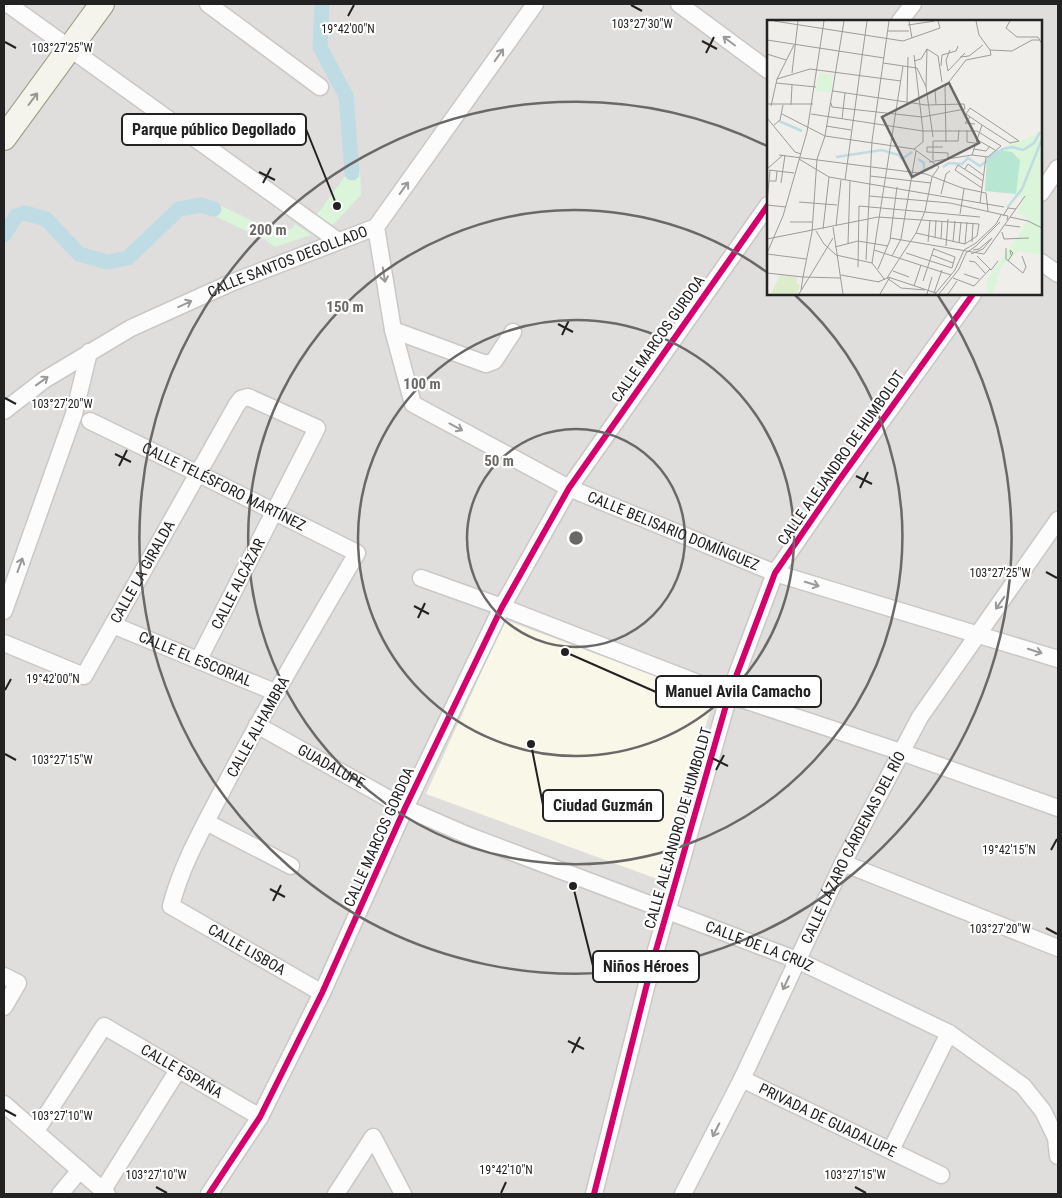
<svg xmlns="http://www.w3.org/2000/svg" width="1062" height="1198" viewBox="0 0 1062 1198" font-family="'Roboto Condensed',sans-serif">
	<style>
		.residential { fill: #dfdedc; fill-rule: evenodd }
		.education { fill: #f8f7e8 }
		.park { fill: #daf5da }
		.lines { fill: none; stroke-linecap: round; stroke-linejoin: round }
		.canal { stroke: #bfdbe3; stroke-width: 15 }
		.street-casing { stroke: #c9c8c7; stroke-width: 19 }
		.secondary-casing { stroke: #999a82; stroke-width: 26 }
		.street { stroke: #fdfcfc; stroke-width: 16 }
		.secondary { stroke: #f4f4ed; stroke-width: 24 }
		.cycleway-casing { stroke: #fff; stroke-width: 9 }
		.cycleway { stroke: #d6006c; stroke-width: 6 }
		.oneway { stroke: #9a9a9a }
		.oneway2 { stroke: #969692 }
		.ticks { fill: none; stroke: #222; stroke-width: 2 }
		.ring { fill: none; stroke: #6a6968; stroke-width: 2.5 }
		.labels { text-anchor: middle; dominant-baseline: central; stroke-width: 4.5; stroke-linejoin: round; paint-order: stroke }
		.street-label { font-size: 15px; fill: #222; stroke: #fff }
		.inset-river { fill: none; stroke: #bfdbe3; stroke-width: 2.5 }
		.inset-road { fill: none; stroke: #9e9c9b; stroke-width: 1 }
		.view { fill: #6a6968; fill-opacity: 0.15; stroke: #6a6968; stroke-width: 2.5 }
		.inset-edge { fill: none; stroke: #222; stroke-width: 2.5 }
		.ticks-label { font-size: 12px; text-anchor: middle; fill: #222; stroke: #fff; stroke-width: 4.5; stroke-linejoin: round; paint-order: stroke }
		.centre { fill: #6a6968; stroke: #fff; stroke-width: 2.5 }
		.ring-label { font-size: 15px; text-anchor: middle; font-weight: bold; fill: #6a6968; stroke: #fff; stroke-width: 4.5; stroke-linejoin: round; paint-order: stroke }
		.leader { fill: none; stroke: #222; stroke-width: 2 }
		.callout-dot { fill: #222; stroke: #fff; stroke-width: 2 }
		.callout { fill: #fff; stroke: #222; stroke-width: 2 }
		.callout-label { font-size: 16px; text-anchor: middle; font-weight: bold; fill: #222 }
	</style>
	<rect width="100%" height="100%" fill="#f0eeeb"/>
	<path class="residential" d="M 4,4 L 1058,4 L 1058,1194 L 4,1194 ZM 768,21 L 1041,21 L 1041,294 L 768,294 Z"/>
	<path class="education" d="M 505,620 L 714,698 L 660,880 L 426,794 Z"/>
	<path class="park" d="M 360,170 L 361,195 L 333,225 L 327,224 L 315,217 L 349,171 Z
		M 219,205 L 276,232 L 292,229 L 295,224 L 311,235 L 275,247 L 265,240 L 215,216 Z"/>
	<g class="lines">
		<path class="canal" d="M 322,4 L 320,47 L 346,96 L 352,173
			M 4,235 L 16,216 L 25,213 L 46,219 L 79,254 L 107,262 L 128,258 L 179,209 L 201,205 L 214,209"/>
		<g class="street-casing">
			<g id="street">
				<path d="M 8,4 L 338,241"/>
				<path d="M 208,4 L 320,87"/>
				<path d="M 679,4 L 768,70"/>
				<path d="M 900,21 L 913,4"/>
				<path d="M 1041,193 L 1058,168"/>
				<path id="s1" d="M 376,227 L 393,330 L 413,404 L 569,488 L 775,573 L 1058,659"/>
				<path d="M 1041,262 L 1058,274"/>
				<path d="M 393,330 L 486,364 L 494,361 L 513,332"/>
				<path id="s2" d="M 4,411 L 44,380 L 131,328 L 233,282 L 376,227 L 535,4"/>
				<path id="s3" d="M 90,421 L 197,473 L 357,553 C 311,632 264,710 222,791 C 203,828 181,866 171,906 L 322,993"/>
				<path d="M 421,578 L 502,607 L 729,695 L 901,752 L 1058,808"/>
				<path d="M 4,611 L 74,414 L 89,352"/>
				<path id="s4" d="M 113,625 L 277,693"/>
				<path id="s5" d="M 4,643 L 84,676 L 236,406 L 241,399 L 248,397 L 317,428 L 199,659"/>
				<path id="s6" d="M 257,725 L 405,808 L 467,835 L 797,960 L 949,1033 L 1023,1086 L 1043,1111 L 1056,1138 L 1058,1156"/>
				<path d="M 206,822 L 291,866"/>
				<path d="M 843,863 L 1058,948"/>
				<path d="M 4,976 L 18,983 L 4,1007"/>
				<path id="s7" d="M 742,1079 L 941,1175"/>
				<path d="M 4,1104 L 107,1194"/>
				<path id="s8" d="M 36,1131 L 104,1026 L 260,1117"/>
				<path d="M 891,1150 L 949,1033"/>
				<path d="M 103,1190 L 178,1070"/>
				<path d="M 60,1194 L 80,1170"/>
				<path d="M 209,1194 L 260,1117 L 322,993 L 405,808 L 502,607 L 569,488 L 768,205"/>
				<path d="M 336,1194 L 373,1137 L 403,1194"/>
				<path d="M 594,1194 L 652,964 L 729,695 L 775,573 L 837,483 L 973,294"/>
				<path id="s9" d="M 683,1194 L 742,1079 L 843,863 L 920,717 L 1058,520"/>
			</g>
		</g>
		<g class="secondary-casing">
			<path id="secondary" d="M 4,138 L 102,4"/>
		</g>
		<use href="#street" class="street"/>
		<use href="#secondary" class="secondary"/>
		<g class="cycleway-casing">
			<path id="cycleway" d="M 209,1194 L 260,1117 L 322,993 L 405,808 L 502,607 L 569,488 L 768,205
				M 594,1194 L 652,964 L 729,695 L 775,573 L 837,483 L 973,294"/>
		</g>
		<use href="#cycleway" class="cycleway"/>
	</g>
	<defs><path id="oneway-shaft" d="M-6 0H5M1.5-3L5.5 0L1.5 3" fill="none" stroke-width="1.6" stroke-linecap="round" stroke-linejoin="round" transform="scale(1.25)"/></defs>
	<g class="oneway">
		<use href="#oneway-shaft" transform="translate(729 41) rotate(-143)"/>
		<use href="#oneway-shaft" transform="translate(499 55) rotate(-55)"/>
		<use href="#oneway-shaft" transform="translate(404 188) rotate(-54)"/>
		<use href="#oneway-shaft" transform="translate(384 275) rotate(81)"/>
		<use href="#oneway-shaft" transform="translate(185 304) rotate(-25)"/>
		<use href="#oneway-shaft" transform="translate(42 381) rotate(-36)"/>
		<use href="#oneway-shaft" transform="translate(456 427) rotate(28)"/>
		<use href="#oneway-shaft" transform="translate(20 565) rotate(-70)"/>
		<use href="#oneway-shaft" transform="translate(812 584) rotate(17)"/>
		<use href="#oneway-shaft" transform="translate(1000 603) rotate(125)"/>
		<use href="#oneway-shaft" transform="translate(1035 651) rotate(18)"/>
		<use href="#oneway-shaft" transform="translate(786 983) rotate(115)"/>
		<use href="#oneway-shaft" transform="translate(716 1130) rotate(117)"/>
	</g>
	<use class="oneway2" href="#oneway-shaft" transform="translate(33 99) rotate(-53)"/>
	<path class="ticks" d="M 631,5 L 642,11M 348,16 L 354,5M 702,41 L 717,49M 5,42 L 16,48M 706,53 L 714,37M 259,172 L 275,180M 263,183 L 271,168M 558,324 L 573,332M 562,335 L 569,320M 5,398 L 16,404M 115,454 L 131,462M 119,466 L 127,450M 856,476 L 872,484M 860,488 L 868,472M 1046,572 L 1057,578M 414,606 L 429,614M 418,618 L 425,603M 5,690 L 11,679M 5,754 L 16,760M 712,758 L 728,766M 716,770 L 724,755M 1051,850 L 1057,839M 270,889 L 285,897M 273,901 L 281,885M 1046,928 L 1057,934M 568,1041 L 584,1049M 572,1053 L 580,1037M 5,1110 L 16,1116M 156,1187 L 167,1193M 855,1187 L 866,1193M 501,1193 L 506,1182"/>
	<g class="ring">
		<circle cx="576" cy="538" r="109"/>
		<circle cx="576" cy="538" r="218"/>
		<path d="M795 295A327 327 0 1 1 768 273"/>
		<path d="M937 294A436 436 0 1 1 767 146"/>
	</g>
	<g class="labels">
		<g class="street-label">
			<text stroke="none"><textPath href="#s2" startOffset="322">CALLE SANTOS DEGOLLADO</textPath></text>
			<text transform="translate(658 339) rotate(-55)">CALLE MARCOS GURDOA</text>
			<text transform="translate(841 458) rotate(-55)">CALLE ALEJANDRO DE HUMBOLDT</text>
			<text stroke="none"><textPath href="#s3" startOffset="149">CALLE TELÉSFORO MARTÍNEZ</textPath></text>
			<text stroke="none"><textPath href="#s1" startOffset="471">CALLE BELISARIO DOMÍNGUEZ</textPath></text>
			<text stroke="none"><textPath href="#s5" startOffset="206">CALLE LA GIRALDA</textPath></text>
			<text transform="translate(238 584) rotate(-63)">CALLE ALCÁZAR</text>
			<text stroke="none"><textPath href="#s4" startOffset="89">CALLE EL ESCORIAL</textPath></text>
			<text transform="translate(258 727) rotate(-61)">CALLE ALHAMBRA</text>
			<text stroke="none"><textPath href="#s6" startOffset="85">GUADALUPE</textPath></text>
			<text transform="translate(678 828) rotate(-74)">CALLE ALEJANDRO DE HUMBOLDT</text>
			<text transform="translate(379 837) rotate(-66)">CALLE MARCOS GORDOA</text>
			<text stroke="none"><textPath href="#s9" startOffset="386">CALLE LÁZARO CÁRDENAS DEL RÍO</textPath></text>
			<text stroke="none"><textPath href="#s6" startOffset="550">CALLE DE LA CRUZ</textPath></text>
			<text stroke="none"><textPath href="#s3" startOffset="785">CALLE LISBOA</textPath></text>
			<text stroke="none"><textPath href="#s8" startOffset="215">CALLE ESPAÑA</textPath></text>
			<text stroke="none"><textPath href="#s7" startOffset="95">PRIVADA DE GUADALUPE</textPath></text>
		</g>
	</g>
	<g transform="translate(767 20)">
		<rect width="275" height="275" fill="#f0eeeb"/>
		<path d="M 13,255 L 30,257 L 30,263 L 33,265 L 30,274 L 4,274 Z" fill="#ddeccb"/>
		<path d="M 52,53 L 66,54 L 65,72 L 49,71 ZM 275,112 L 275,235 L 252,231 L 234,247 L 226,274 L 221,274 L 220,259 L 255,211 L 261,198 L 250,193 L 257,178 L 249,174 L 251,135 L 230,130 Z" fill="#daf5da"/>
		<path d="M 230,130 L 245,132 L 253,140 L 249,174 L 218,171 L 220,137 Z" fill="#b7e6d2"/>
		<path class="inset-river" d="M 12,101 L 35,111M 69,137 L 115,130 L 132,135 L 135,139 L 145,132M 151,139 L 157,143 L 157,150 L 167,147M 176,147 L 182,143 L 195,144 L 201,138 L 213,146 L 236,129 L 245,127 L 256,130 L 267,123 L 273,112M 240,188 L 255,169 L 275,119"/>
		<path class="inset-road" d="M 7,1 L 136,21 L 173,8 L 171,1M 142,1 L 145,18M 209,1 L 212,15 L 223,30 L 245,31 L 265,20 L 273,20M 243,1 L 239,8 L 250,17 L 271,17 L 275,24M 141,5 L 168,1M 121,11 L 142,11M 0,20 L 117,38M 160,29 L 159,67 L 166,117M 160,29 L 171,36 L 175,62M 183,30 L 179,40 L 181,51 L 198,33M 0,34 L 19,40M 147,35 L 156,111 L 156,122 L 147,129M 193,37 L 202,36 L 216,25M 147,41 L 154,39 L 160,29M 116,43 L 150,48 L 159,67M 174,46 L 175,35 L 189,31 L 191,26M 25,53 L 31,1M 10,59 L 43,49 L 134,61M 0,60 L 0,80M 9,63 L 49,67M 168,69 L 169,85M 140,82 L 141,37M 64,83 L 65,87 L 155,97 L 198,89 L 197,84 L 159,85 L 66,71M 0,84 L 46,84M 24,85 L 25,65M 4,86 L 10,59 L 27,25M 203,88 L 233,108 L 252,121 L 243,123 L 215,105 L 199,94 ZM 15,94 L 58,116 L 147,129 L 172,147 L 165,157 L 158,191 L 149,213 L 120,258 L 111,262M 44,94 L 156,111 L 210,111 L 234,126 L 221,137 L 205,135 L 162,142M 203,97 L 198,103 L 208,104M 0,98 L 28,132 L 34,134M 75,99 L 78,73M 7,105 L 13,100 L 16,85M 59,106 L 84,110M 200,110 L 200,122 L 208,123M 209,119 L 228,130M 179,122 L 178,67 L 199,40 L 224,35 L 223,30M 176,127 L 160,127 L 160,132 L 181,133 L 181,139M 206,129 L 219,131 L 223,126M 12,135 L 159,154 L 195,168 L 219,173 L 221,191M 205,135 L 215,105M 32,139 L 62,157 L 237,187M 166,140 L 166,121 L 191,121 L 192,110M 0,149 L 16,135M 198,149 L 201,144 L 216,155M 2,150 L 27,153M 103,156 L 164,163M 78,160 L 100,1M 2,161 L 9,161 L 10,151M 14,163 L 18,135M 215,168 L 188,150 L 191,145 L 216,161M 174,174 L 179,154 L 183,151M 102,176 L 183,183 L 241,196 L 240,200M 32,182 L 70,185M 0,183 L 3,150M 213,183 L 219,137M 0,185 L 19,187M 193,194 L 197,169M 236,196 L 241,188 L 249,189M 243,197 L 261,201 L 275,208M 23,202 L 45,202M 238,205 L 253,207M 69,206 L 74,160M 66,207 L 76,274M 56,209 L 62,157M 49,211 L 57,224 L 69,235 L 105,243 L 118,260M 235,212 L 237,219 L 262,218M 123,218 L 217,234 L 258,176M 168,218 L 169,200M 0,219 L 111,197 L 212,204 L 210,216 L 198,224 L 149,213M 174,219 L 175,201M 161,222 L 163,200M 186,222 L 188,201M 205,222 L 206,203M 192,223 L 194,202M 81,224 L 83,161M 198,224 L 200,202M 179,226 L 181,199M 68,227 L 91,221 L 121,226M 239,228 L 239,239 L 256,253 L 259,247 L 255,236M 107,230 L 184,255M 0,233 L 16,196 L 40,112 L 57,1M 139,233 L 185,248 L 188,237 L 167,229M 199,233 L 209,226 L 233,202M 0,234 L 39,239M 204,234 L 216,229 L 225,218 L 212,229 L 206,230M 165,235 L 186,243M 125,236 L 134,219 L 149,131M 210,236 L 224,250 L 231,241M 99,240 L 105,121 L 122,1M 202,241 L 208,242 L 218,253M 241,241 L 246,233 L 243,230 L 244,235M 105,243 L 136,46M 91,247 L 92,186 L 213,197M 111,249 L 123,220 L 130,167M 126,251 L 142,257M 0,253 L 36,257 L 45,212 L 50,139 L 58,116 L 77,1M 197,254 L 212,259M 74,255 L 112,262M 121,257 L 169,273M 120,258 L 134,268 L 158,270M 186,258 L 207,266 L 223,249M 156,261 L 167,228M 147,266 L 154,245M 34,270 L 36,257 L 74,258M 167,273 L 175,250M 32,274 L 66,218M 113,274 L 123,257M 160,274 L 165,257M 168,274 L 188,250 L 197,230 L 209,223 L 229,204 L 234,195M 172,274 L 192,249 L 199,233M 181,274 L 190,261"/>
		<path class="view" d="M 182,63 L 212,123 L 145,157 L 115,97 Z"/>
		<rect width="275" height="275" class="inset-edge"/>
	</g>
	<g class="ticks-label">
		<text x="642" y="28">103°27'30"W</text>
		<text x="348" y="33">19°42'00"N</text>
		<text x="62" y="52">103°27'25"W</text>
		<text x="62" y="408">103°27'20"W</text>
		<text x="1000" y="577">103°27'25"W</text>
		<text x="53" y="683">19°42'00"N</text>
		<text x="62" y="764">103°27'15"W</text>
		<text x="1009" y="854">19°42'15"N</text>
		<text x="1000" y="933">103°27'20"W</text>
		<text x="62" y="1120">103°27'10"W</text>
		<text x="506" y="1174">19°42'10"N</text>
		<text x="156" y="1179">103°27'10"W</text>
		<text x="855" y="1179">103°27'15"W</text>
	</g>
	<circle cx="576" cy="538" r="8" class="centre"/>
	<g class="ring-label">
		<text x="268" y="235">200 m</text>
		<text x="345" y="312">150 m</text>
		<text x="422" y="389">100 m</text>
		<text x="499" y="466">50 m</text>
	</g>
	<path class="leader" d="M337 206L306 129M565 652L656 692M531 744L543 805M573 886L593 966"/>
	<g class="callout-dot">
		<circle cx="337" cy="206" r="5"/>
		<circle cx="565" cy="652" r="5"/>
		<circle cx="531" cy="744" r="5"/>
		<circle cx="573" cy="886" r="5"/>
	</g>
	<g class="callout">
		<rect x="122" y="114" width="184" height="31" rx="5"/>
		<rect x="656" y="676" width="165" height="31" rx="5"/>
		<rect x="543" y="790" width="120" height="31" rx="5"/>
		<rect x="593" y="951" width="106" height="31" rx="5"/>
	</g>
	<g class="callout-label">
		<text x="214" y="135">Parque público Degollado</text>
		<text x="738" y="697">Manuel Avila Camacho</text>
		<text x="603" y="811">Ciudad Guzmán</text>
		<text x="646" y="972">Niños Héroes</text>
	</g>
	<rect width="1062" height="1198" fill="none" stroke="#222222" stroke-width="10"/>
</svg>
